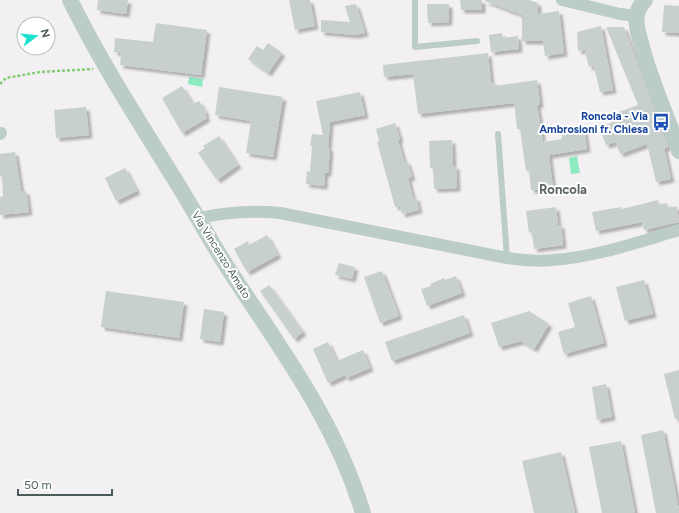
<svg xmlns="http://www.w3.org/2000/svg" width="679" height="513" viewBox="0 0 679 513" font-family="Figtree,sans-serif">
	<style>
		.water { fill: #8eebc0 }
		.building { fill: #c7cfcf; filter: url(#shadow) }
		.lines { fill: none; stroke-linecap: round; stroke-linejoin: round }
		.path { stroke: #86cc78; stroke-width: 2.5; stroke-dasharray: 3 2; stroke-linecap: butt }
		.service { stroke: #bccdc9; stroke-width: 6 }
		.minor { stroke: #bccdc9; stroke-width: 12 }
		.tertiary { stroke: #bccdc9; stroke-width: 16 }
		.labels { text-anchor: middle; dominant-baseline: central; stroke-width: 4; stroke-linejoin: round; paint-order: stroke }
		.transit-label { font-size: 11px; font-weight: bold; fill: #164399; stroke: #fff; text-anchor: end }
		.street-label { font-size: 11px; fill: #485d59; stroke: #fff }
		.quarter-label { font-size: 13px; font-weight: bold; fill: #5d6564; stroke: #fff }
	</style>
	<defs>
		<filter id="shadow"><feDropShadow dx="3.5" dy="3.5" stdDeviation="1" flood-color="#0004"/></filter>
	</defs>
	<rect width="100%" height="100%" fill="#f2f0f2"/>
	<path class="water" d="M 189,77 L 203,79 L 202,87 L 188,84 Z
		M 577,156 L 580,173 L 571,174 L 569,158 Z"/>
	<path class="building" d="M 98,0 L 128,0 L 126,14 L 97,10 Z
		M 289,0 L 310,0 L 315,26 L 295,30 Z
		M 460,0 L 482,0 L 482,10 L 461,10 Z
		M 485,0 L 529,0 L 538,3 L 538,14 L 559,11 L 564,53 L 545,56 L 543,41 L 522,41 L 522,15 L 485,1 Z
		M 356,4 L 365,33 L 355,35 L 321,32 L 321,20 L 350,22 L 345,6 Z
		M 427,4 L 449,4 L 449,22 L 428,23 Z
		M 664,5 L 679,6 L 679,33 L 662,32 Z
		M 156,23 L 207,30 L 201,75 L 120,65 L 121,53 L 114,52 L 115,38 L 153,42 Z
		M 601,26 L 613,90 L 600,92 L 594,66 L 589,67 L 585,50 L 578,51 L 577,32 Z
		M 606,27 L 624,27 L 668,147 L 664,148 L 671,179 L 656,182 L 647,144 L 620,154 L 616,142 L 606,145 L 599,127 L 611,123 L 608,116 L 638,105 Z
		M 502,33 L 502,38 L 518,36 L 519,49 L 491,52 L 489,35 Z
		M 268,43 L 282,53 L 268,73 L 248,59 L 257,46 L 263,50 Z
		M 488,53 L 491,82 L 495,82 L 495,86 L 537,80 L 540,104 L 537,105 L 543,142 L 562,139 L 561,132 L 584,128 L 587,149 L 549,155 L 553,188 L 531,190 L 529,170 L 526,171 L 520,129 L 517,129 L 514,103 L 418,114 L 413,74 L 384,77 L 383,65 Z
		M 182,86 L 193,104 L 199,101 L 207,114 L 204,113 L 207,118 L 182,133 L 162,98 Z
		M 219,87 L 283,97 L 273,157 L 246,153 L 251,121 L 215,115 Z
		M 360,92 L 365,115 L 330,122 L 328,148 L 330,148 L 328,173 L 325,173 L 324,186 L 306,184 L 307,171 L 310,172 L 312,146 L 310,146 L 312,134 L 323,135 L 316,101 Z
		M 86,107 L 89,135 L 56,138 L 54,110 Z
		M 395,123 L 400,139 L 398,140 L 404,161 L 407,161 L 412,177 L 408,178 L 413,198 L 416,197 L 419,210 L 402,214 L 400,206 L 395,207 L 377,142 L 379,141 L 376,129 Z
		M 219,136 L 238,165 L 217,180 L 198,153 L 205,148 L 203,146 Z
		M 452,140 L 453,166 L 456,166 L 457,188 L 434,189 L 433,168 L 430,168 L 429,141 Z
		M 15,152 L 21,191 L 26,191 L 29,212 L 0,215 L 0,197 L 3,196 L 2,176 L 0,177 L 0,154 Z
		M 125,168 L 137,191 L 116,201 L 105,178 Z
		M 658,200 L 659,205 L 667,203 L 668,208 L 677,206 L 679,222 L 644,230 L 642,222 L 596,231 L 592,212 L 621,207 L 622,209 Z
		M 556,207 L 558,225 L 561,225 L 563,245 L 534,249 L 532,232 L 529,233 L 526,211 Z
		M 267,235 L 278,255 L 247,272 L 234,249 L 248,241 L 249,245 Z
		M 339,263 L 355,267 L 352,279 L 335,275 Z
		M 382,271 L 399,316 L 380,323 L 364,277 Z
		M 456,276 L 462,293 L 427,306 L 421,289 L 431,286 L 430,284 L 444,278 L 445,280 Z
		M 644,280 L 653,314 L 625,321 L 616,287 Z
		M 269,285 L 303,332 L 294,339 L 260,291 Z
		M 106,291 L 184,302 L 179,338 L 101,327 Z
		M 591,296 L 604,343 L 564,354 L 558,332 L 575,327 L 568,303 Z
		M 204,309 L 224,312 L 220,342 L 200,339 Z
		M 529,311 L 549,324 L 534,349 L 521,341 L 499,347 L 491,323 Z
		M 464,315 L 470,333 L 392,361 L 385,342 Z
		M 328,342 L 337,361 L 363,350 L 370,368 L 346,378 L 345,375 L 328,383 L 313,349 Z
		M 679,370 L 679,418 L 675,419 L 664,374 Z
		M 606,384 L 612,417 L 597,420 L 592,387 Z
		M 663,430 L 679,510 L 679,513 L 656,513 L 641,435 Z
		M 621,441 L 635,513 L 602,513 L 589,447 Z
		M 561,452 L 575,513 L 534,513 L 522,461 Z"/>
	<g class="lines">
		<path class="path" d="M 0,84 L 6,78 L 40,72 L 93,69"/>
		<path class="service" d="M 415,0 L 415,47 L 477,41
			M 498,134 L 507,258"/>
		<path class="minor" d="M 562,0 L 620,14 L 636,16
			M 0,134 L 1,133
			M 199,218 C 226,212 253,210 280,213 L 507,258 C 522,260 538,262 553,260 C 596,257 638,242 679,230"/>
		<path class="tertiary" d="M 70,0 C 101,63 140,123 177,183 C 195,212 212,244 231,273 C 283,352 335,421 363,513
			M 645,0 C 641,5 637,9 637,16 C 635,25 639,35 641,43 C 650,80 667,115 679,151"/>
	</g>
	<defs>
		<g id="bus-bare" transform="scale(1.38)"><path d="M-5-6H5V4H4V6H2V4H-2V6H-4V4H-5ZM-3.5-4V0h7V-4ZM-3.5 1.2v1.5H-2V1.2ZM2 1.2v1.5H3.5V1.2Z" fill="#1a4fb4" stroke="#fff" stroke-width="2.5" paint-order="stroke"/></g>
	</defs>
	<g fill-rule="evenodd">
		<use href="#bus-bare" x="661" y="122"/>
	</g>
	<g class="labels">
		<g class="transit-label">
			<text x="648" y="116">Roncola - Via<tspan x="648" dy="13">Ambrosioni fr. Chiesa</tspan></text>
		</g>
		<g class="street-label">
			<text transform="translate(221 255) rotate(58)">Via Vincenzo Amato</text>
		</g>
		<g class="quarter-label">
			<text x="563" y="189">Roncola</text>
		</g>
	</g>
	<g transform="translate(36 36) rotate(74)"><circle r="19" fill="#ffffff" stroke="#b6bebd"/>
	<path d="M0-3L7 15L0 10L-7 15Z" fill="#1ce1cc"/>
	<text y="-6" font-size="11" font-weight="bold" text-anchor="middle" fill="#485d59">N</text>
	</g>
	<path d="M18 489v6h94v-6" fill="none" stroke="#485d59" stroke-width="2"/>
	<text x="24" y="489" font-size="12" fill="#485d59" stroke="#ffffff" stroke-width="3" paint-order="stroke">50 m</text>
</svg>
